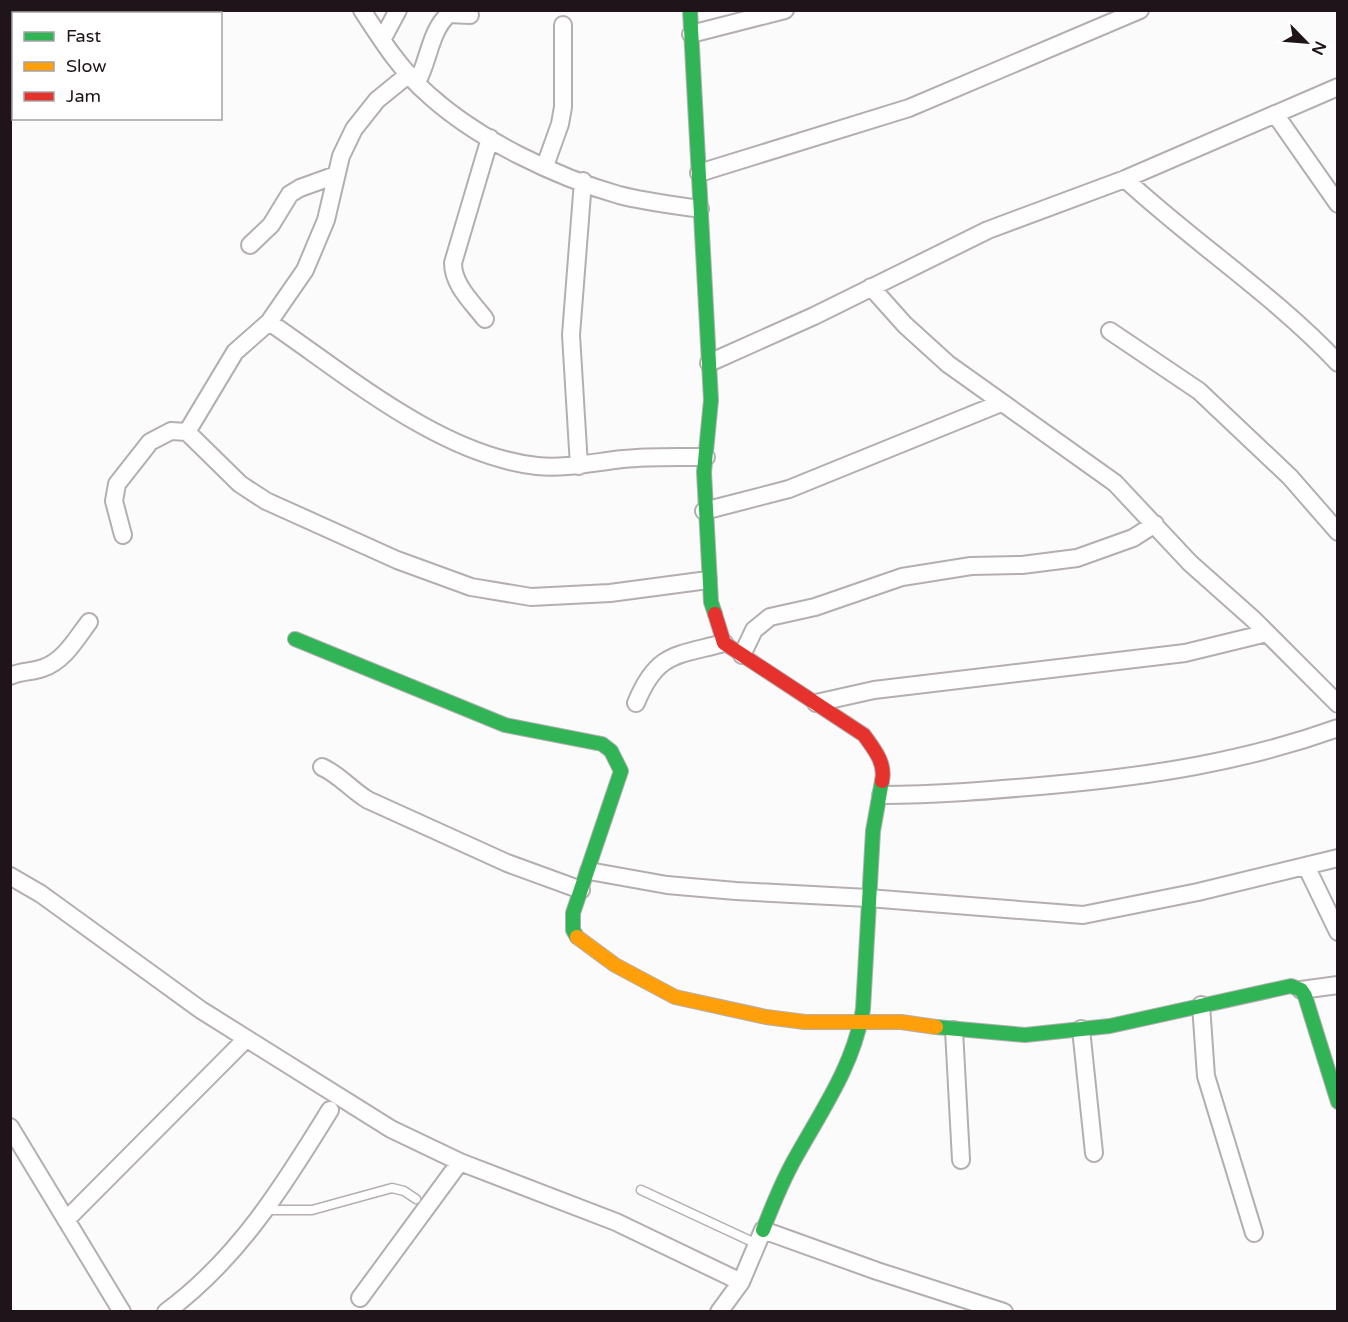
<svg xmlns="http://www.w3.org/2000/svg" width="1348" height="1322" viewBox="0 0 1348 1322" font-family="'Varela Round',sans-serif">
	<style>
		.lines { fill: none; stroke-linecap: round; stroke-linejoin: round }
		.lane-casing { stroke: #b4aeb1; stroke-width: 11 }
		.street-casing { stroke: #b4aeb1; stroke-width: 20 }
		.fast-casing { stroke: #b4aeb1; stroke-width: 16 }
		.slow-casing { stroke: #b4aeb1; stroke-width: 16 }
		.jam-casing { stroke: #b4aeb1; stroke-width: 16 }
		.lane { stroke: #fefefe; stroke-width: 8 }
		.street { stroke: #fefefe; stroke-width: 16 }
		.fast { stroke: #30b455; stroke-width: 14 }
		.slow { stroke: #ff9f0a; stroke-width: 14 }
		.jam { stroke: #e5322d; stroke-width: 14 }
	</style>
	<rect width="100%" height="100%" fill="#fbfbfb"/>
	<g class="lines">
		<g class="lane-casing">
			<path id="lane" d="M 641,1190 L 757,1244
				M 266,1210 L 312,1210 L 392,1188 L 404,1191 L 416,1199"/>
		</g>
		<g class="street-casing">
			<path id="street" d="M 16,10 L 18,14
				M 362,10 C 382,41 402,72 430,96 C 479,140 556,177 619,195 C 646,202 673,205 700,209
				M 691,34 L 785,10
				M 382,40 L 398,10
				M 417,82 C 429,61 430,30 449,14 L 470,15
				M 1275,114 L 1338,204
				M 545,166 L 560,124 L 563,107 L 563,25
				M 699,173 L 909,108 L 1140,10
				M 1125,179 C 1193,242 1274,295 1338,363
				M 250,245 L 271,225 L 290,194 L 300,188 L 336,175
				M 871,287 L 905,325 L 948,364 L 1115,483 L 1190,563 L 1253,619 L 1338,704
				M 485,319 C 472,302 453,285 453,263 L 490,138
				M 269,322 C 347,375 440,455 537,466 C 566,469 594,462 623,459 C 650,456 678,457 706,457
				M 1110,331 L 1199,391 L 1290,477 L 1338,532
				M 709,363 L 814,316 L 988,230 L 1125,179 L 1338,87
				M 187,432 L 235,352 L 269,322 L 305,270 L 326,220 L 341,156 L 354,129 L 377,100 L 409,74
				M 579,466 L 571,335 L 583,181
				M 704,511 L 789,489 L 1001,403
				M 123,535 L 114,501 L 117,484 L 150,442 L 171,431 L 187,432 L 240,484 L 266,501 L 397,560 L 471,587 L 531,597 L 610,593 L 708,580
				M 742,655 L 754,630 L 770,617 L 815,607 L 902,577 L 971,566 L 1022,565 L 1077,558 L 1133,538 L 1155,524
				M 10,676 C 21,671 32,672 43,668 C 64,661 76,639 89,622
				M 636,703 C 657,652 676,656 724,643
				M 816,703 L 874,690 L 1185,653 L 1267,633
				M 322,767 C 340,775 351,790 368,800 L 507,863 L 581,890
				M 881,795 C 938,795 994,790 1051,785 C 1151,776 1243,762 1338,728
				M 1307,868 L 1338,932
				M 589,871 L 667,885 L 736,891 L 868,898 L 1083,915 L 1198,892 L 1338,858
				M 10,876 L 41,894 L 201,1010 L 391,1129 L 460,1162 L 616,1222 L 741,1282
				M 1301,990 L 1338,985
				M 1201,1005 L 1206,1076 L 1254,1233
				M 1081,1029 L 1094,1153
				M 954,1030 L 961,1160
				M 10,1127 L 122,1312
				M 66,1220 L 246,1039
				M 360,1298 L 460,1162
				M 166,1312 C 238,1259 284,1185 330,1110
				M 719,1312 L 741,1282 L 763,1230 L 877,1271 L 1004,1312"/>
		</g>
		<g class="fast-casing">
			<path id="fast" d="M 690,10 L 711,400 L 704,472 L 711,602 L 715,614
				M 295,639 L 505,725 L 602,744 L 611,751 L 621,771 L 573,913 L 573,930 L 577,937
				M 936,1027 L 1025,1035 L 1110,1026 L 1291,986 L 1301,990 L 1305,996 L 1338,1102
				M 763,1230 C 773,1204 783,1179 797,1155 C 824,1107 854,1064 863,1009 L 873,831 L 882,781"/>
		</g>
		<g class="slow-casing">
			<path id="slow" d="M 577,937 L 615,965 L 675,997 L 766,1017 L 805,1022 L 901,1022 L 936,1027"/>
		</g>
		<g class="jam-casing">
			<path id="jam" d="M 715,614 L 724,643 L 864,735 C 874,749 886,763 882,781"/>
		</g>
		<use href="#lane" class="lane"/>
		<use href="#street" class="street"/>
		<use href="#fast" class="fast"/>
		<use href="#slow" class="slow"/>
		<use href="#jam" class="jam"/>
	</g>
	<rect width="1348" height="1322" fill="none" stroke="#1f141a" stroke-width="24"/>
	<rect x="12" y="12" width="210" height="108" fill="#ffffff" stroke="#a5a1a3" stroke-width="1.5"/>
	<rect x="24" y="32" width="30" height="9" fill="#30b455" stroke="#a5a1a3" stroke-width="1.5"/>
	<text x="66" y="42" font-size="18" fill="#1f141a">Fast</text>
	<rect x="24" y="62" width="30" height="9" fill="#ff9f0a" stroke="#a5a1a3" stroke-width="1.5"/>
	<text x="66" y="72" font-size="18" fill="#1f141a">Slow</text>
	<rect x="24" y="92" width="30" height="9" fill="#e5322d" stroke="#a5a1a3" stroke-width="1.5"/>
	<text x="66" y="102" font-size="18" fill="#1f141a">Jam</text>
	<g transform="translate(1306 42) rotate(115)" stroke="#ffffff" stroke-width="4.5" paint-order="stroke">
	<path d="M0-4.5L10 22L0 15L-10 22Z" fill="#1f141a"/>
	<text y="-9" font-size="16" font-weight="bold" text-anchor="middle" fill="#1f141a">N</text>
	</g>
</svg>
